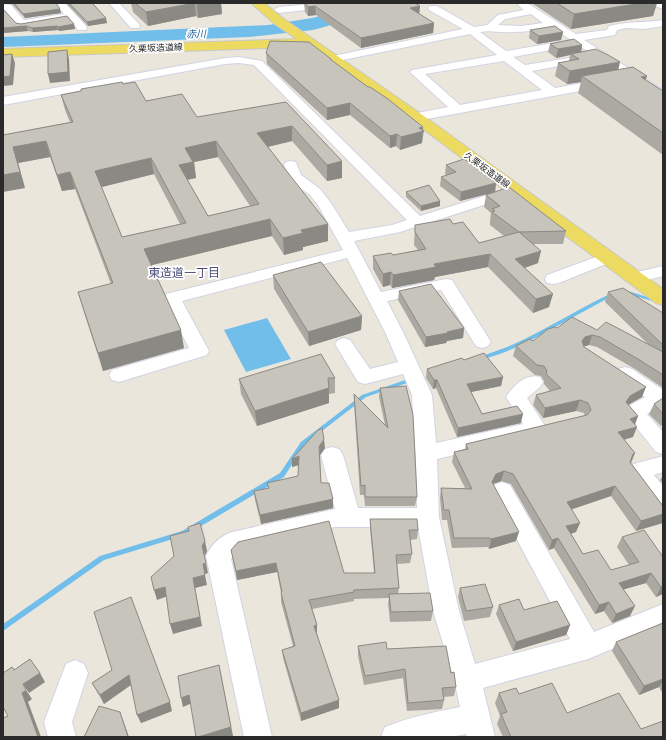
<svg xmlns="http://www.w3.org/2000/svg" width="666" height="740" viewBox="0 0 666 740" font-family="'Space Grotesk','Noto Sans JP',sans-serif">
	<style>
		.water { fill: #71beeb }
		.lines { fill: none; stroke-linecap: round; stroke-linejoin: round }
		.stream { fill: #71beeb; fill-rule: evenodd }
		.minor-casing { stroke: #d1d3e2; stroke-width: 2 }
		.major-casing { stroke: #c8c8c8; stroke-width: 2 }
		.minor { fill: #fff; fill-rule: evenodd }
		.major { fill: #edda60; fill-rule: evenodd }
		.wall { fill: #aba9a1; fill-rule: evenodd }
		.shaded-wall { fill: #8b8983 }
		.building { fill: #c7c4bb; stroke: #8b8983; fill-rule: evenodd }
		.labels { text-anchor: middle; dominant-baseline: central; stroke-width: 3.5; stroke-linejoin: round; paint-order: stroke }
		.far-street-label { font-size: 9px; fill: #2a2a2a; stroke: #fff }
		.far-water-label { font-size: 10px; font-style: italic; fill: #115b96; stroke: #fff }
		.neighbourhood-label { font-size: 12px; fill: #4b4f79; stroke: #fff }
	</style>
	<rect width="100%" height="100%" fill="#ebe6dc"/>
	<path class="water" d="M 332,13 L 346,21 L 313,30 L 249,37 L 3,47 L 3,37 L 268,25 L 312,18 Z
		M 267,318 L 291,359 L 246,372 L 224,330 Z"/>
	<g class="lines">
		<path class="stream" d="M 624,291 L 628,291 L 663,302 L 663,304 L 624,293 Z
			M 610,294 L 614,294 L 614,295 L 533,339 L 517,347 L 500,354 L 481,360 L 479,359 L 479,357 C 491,353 503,349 514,344 C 547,329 578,309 610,294 Z
			M 408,379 L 411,381 L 410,382 L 366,397 L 305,444 L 284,477 L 186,535 L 104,560 L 3,631 L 3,624 L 100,556 L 182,531 L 280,473 L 301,442 L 362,395 Z"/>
		<g class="minor-casing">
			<path id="minor" d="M 55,3 L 65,3 L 86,26 L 87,28 L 86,30 L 78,30 L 69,19 L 22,27 L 18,26 L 3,10 L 3,4 L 11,5 L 24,20 L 64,14 Z
				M 109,3 L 119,3 L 139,24 L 140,26 L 139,28 L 131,28 Z
				M 519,3 L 527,3 L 576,34 L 607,30 L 609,26 C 627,21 645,23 663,20 L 663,26 L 644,29 L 626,28 L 617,30 L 615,35 L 584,40 L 663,90 L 663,99 L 659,98 L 578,45 L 513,57 L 525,65 L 582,56 L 586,57 L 588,59 L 586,61 L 532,71 L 555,88 L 604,79 L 608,80 L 610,83 L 608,86 L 416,121 L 412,120 L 410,117 L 412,114 L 448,107 L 412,74 L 410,72 L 412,70 L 497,55 L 470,34 L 333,62 L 327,59 L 333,56 L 463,29 L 429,10 L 428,8 L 429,6 L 437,6 L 474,27 L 487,25 L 498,15 L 524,10 L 518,5 ZM 531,14 L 543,23 L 521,26 L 498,25 L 505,19 ZM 551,27 L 571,40 L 506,51 L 480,32 C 491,30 501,33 512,32 C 525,32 538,30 551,27 ZM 504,61 L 542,90 L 460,105 L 425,74 Z
				M 651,3 L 663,3 L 663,9 L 653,5 Z
				M 311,4 L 315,5 L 316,7 L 315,9 L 279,13 L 274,10 L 279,7 Z
				M 239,57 L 262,61 L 420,216 L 510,188 L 515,189 L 517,192 L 515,195 L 400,232 L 354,241 L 381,292 L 446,279 L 452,280 L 491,342 L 488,346 L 482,348 L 476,346 L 441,290 L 387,301 L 404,334 L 432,395 L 436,443 L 523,424 L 506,397 C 513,386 526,373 540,377 L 543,382 L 540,387 L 527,398 L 547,429 L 544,434 L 437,459 L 439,517 L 459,611 L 475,664 L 570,639 L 491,491 L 494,485 L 502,482 L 510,485 L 594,632 L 663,604 L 663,628 L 588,659 L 483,688 L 495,737 L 467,737 L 466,734 L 450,737 L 381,737 L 385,727 C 410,717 434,712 460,707 L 454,679 L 433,611 L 418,527 L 335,527 L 239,550 L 231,559 L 272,737 L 244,737 L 206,556 C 211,545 220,536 232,532 L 335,509 L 321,455 L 325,449 L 332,447 L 339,449 L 343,455 L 358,508 L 417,508 L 416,463 L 412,395 L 403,374 L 365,384 L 358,382 L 335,344 L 338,340 L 344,338 L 350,340 L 370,369 L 398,362 L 386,334 L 347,258 L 182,301 L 209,351 L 207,355 L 119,382 L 112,380 L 109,375 L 112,370 L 189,348 L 163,298 L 166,294 L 343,250 L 318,205 L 310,195 L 289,180 L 284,165 L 286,162 L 291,161 L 296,162 L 301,175 L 320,189 L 331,203 L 349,232 L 392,225 L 407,220 L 254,65 L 239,63 L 225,64 L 3,105 L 3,97 L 225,58 Z
				M 607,253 L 613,255 L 615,258 L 613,261 L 559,283 L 553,284 L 547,283 L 545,279 L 547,275 Z
				M 663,266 L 663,276 L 635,283 L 629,282 L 627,278 L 629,274 Z
				M 625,367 L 632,369 L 663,390 L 663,405 L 647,414 L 663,432 L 663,454 L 656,452 L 624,412 L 627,407 L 645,397 L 618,379 L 615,374 L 618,369 Z
				M 663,456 L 663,472 L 654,475 L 663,486 L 663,511 L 655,508 L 627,471 L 630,465 Z
				M 75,660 L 84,664 L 88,673 L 72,722 L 76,737 L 48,737 L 44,722 L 66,664 Z"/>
		</g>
		<g class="major-casing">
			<path id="major" d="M 251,3 L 264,3 L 284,19 L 421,114 L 663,289 L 663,305 L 656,303 L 411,120 L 305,45 L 300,47 L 3,57 L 3,49 L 297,39 L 276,25 Z"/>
		</g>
		<use href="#minor" class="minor"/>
		<use href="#major" class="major"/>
	</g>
	<path class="wall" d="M 6,3 L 56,3 L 61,13 L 25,18 L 12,4 Z
		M 66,3 L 92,3 L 107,23 L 88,26 Z
		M 131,3 L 221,3 L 222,14 L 198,18 L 196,16 L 148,26 L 133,12 Z
		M 298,3 L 415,3 L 420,6 L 419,14 L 434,23 L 433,33 L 361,48 L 316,15 L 308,16 L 305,12 L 304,3 L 298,4 Z
		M 533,3 L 657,3 L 653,16 L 571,29 L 533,4 Z
		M 3,9 L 16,23 L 21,24 L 74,24 L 75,29 L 59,31 L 58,30 L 33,32 L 28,31 L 3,33 Z
		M 530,30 L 563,32 L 561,40 L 537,44 L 529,38 Z
		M 550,44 L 582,45 L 581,52 L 618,69 L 646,80 L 663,91 L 663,155 L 578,93 L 581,82 L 567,84 L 555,76 L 558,63 L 569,61 L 570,55 L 556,58 L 548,52 Z
		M 266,53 L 331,60 L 424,131 L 422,143 L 400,150 L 396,146 L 390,148 L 350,115 L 327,120 L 267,64 Z
		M 123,84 L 146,101 L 197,117 L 286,102 L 342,178 L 327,181 L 292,141 L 268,147 L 328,241 L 303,247 L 303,250 L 284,255 L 272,236 L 152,265 L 184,348 L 103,371 L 83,309 L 78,292 L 111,284 L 75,189 L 62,191 L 50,157 L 18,163 L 25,188 L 3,135 L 70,122 L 65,110 L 61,95 L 81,91 L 81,89 ZM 218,157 L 250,206 L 208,216 L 187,180 L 196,178 L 194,162 ZM 154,174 L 180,224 L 122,237 L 101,187 Z
		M 446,165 L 496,183 L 495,192 L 460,201 L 440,186 L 441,177 L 447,175 L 445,174 Z
		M 406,192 L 440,201 L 440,206 L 421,211 L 406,197 Z
		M 486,195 L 566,231 L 563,244 L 534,244 L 538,263 L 525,268 L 549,307 L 533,313 L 488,267 L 435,277 L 434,280 L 392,288 L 390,285 L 383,287 L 373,269 L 373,256 L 393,255 L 418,250 L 414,245 L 415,225 L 453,224 L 479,243 L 504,236 L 490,225 L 490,221 L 491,213 L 484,207 Z
		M 273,275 L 362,316 L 361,330 L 309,346 L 274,289 Z
		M 399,291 L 464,328 L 463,338 L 447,341 L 446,343 L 425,347 L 398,300 Z
		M 608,292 L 663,313 L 663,388 L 635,369 L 597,347 L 589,345 L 584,346 L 584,347 L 642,397 L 628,405 L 638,416 L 635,424 L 633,437 L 624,440 L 631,463 L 663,506 L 636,531 L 611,496 L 572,509 L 576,532 L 571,534 L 583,554 L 611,570 L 629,565 L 617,547 L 622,537 L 663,557 L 663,594 L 656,597 L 646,583 L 624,589 L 630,616 L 612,623 L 604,611 L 595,614 L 554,548 L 549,550 L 511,484 L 501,481 L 493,484 L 516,541 L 489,549 L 488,547 L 452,548 L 447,520 L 442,520 L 440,498 L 441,488 L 465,488 L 452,462 L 454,452 L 465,449 L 466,444 L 585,416 L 584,413 L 576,411 L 543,418 L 533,405 L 536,395 L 550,391 L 544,384 L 544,381 L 541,376 L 535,375 L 513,356 L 516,346 L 533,341 L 557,328 L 597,330 L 648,344 L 605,302 Z
		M 464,360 L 503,377 L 501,386 L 471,392 L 482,414 L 521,423 L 457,437 L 436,388 L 433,389 L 426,378 L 427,369 Z
		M 335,378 L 335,393 L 329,394 L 329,403 L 257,426 L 241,394 L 239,379 Z
		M 380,388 L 417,497 L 415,506 L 365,506 L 364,495 L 360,495 L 354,403 L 354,394 L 385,425 L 379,397 Z
		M 663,398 L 663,424 L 661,426 L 649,414 L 654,404 Z
		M 325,448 L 320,455 L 321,483 L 333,508 L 261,524 L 255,500 L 254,491 L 268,488 L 267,483 L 298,476 L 299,465 L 292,467 Z
		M 663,475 L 663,484 L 660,480 Z
		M 370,519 L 418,530 L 417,539 L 410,540 L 412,554 L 410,563 L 397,564 L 399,588 L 398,594 L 433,611 L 431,621 L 390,622 L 388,603 L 389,598 L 354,599 L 354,601 L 312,609 L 317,625 L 317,634 L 339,708 L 301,721 L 283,658 L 282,650 L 293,646 L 281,602 L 281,593 L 277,572 L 237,580 L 231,550 L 344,573 L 374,573 L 370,528 Z
		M 460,588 L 493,607 L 490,617 L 464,621 L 458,597 Z
		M 499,605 L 524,610 L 570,625 L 566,635 L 513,651 L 496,614 Z
		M 663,623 L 663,694 L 659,687 L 639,695 L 612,651 L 616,642 Z
		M 358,646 L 387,649 L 451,673 L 456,687 L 454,696 L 444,697 L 444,700 L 442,709 L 407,711 L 403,678 L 364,685 L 358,656 Z
		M 112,670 L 172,711 L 141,723 L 131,685 L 104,704 L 97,692 L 92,683 Z
		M 499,693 L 519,694 L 567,713 L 641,729 L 663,737 L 503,737 L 497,724 L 500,716 L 495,703 Z"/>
	<path class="shaded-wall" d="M 195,3 L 196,16 L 148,26 L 146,12 Z
		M 209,3 L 221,3 L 222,14 L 198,18 L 197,5 Z
		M 642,3 L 657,3 L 653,16 L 571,29 L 574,14 Z
		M 315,6 L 316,15 L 308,16 L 308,7 Z
		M 420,6 L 419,15 L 410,8 Z
		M 60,9 L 61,13 L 25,18 L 23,14 Z
		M 106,18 L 107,23 L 88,26 L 87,22 Z
		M 434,23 L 433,33 L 361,48 L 361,38 Z
		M 74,24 L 75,29 L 59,31 L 58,27 Z
		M 26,26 L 28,31 L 3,33 L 3,28 Z
		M 57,26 L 58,30 L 33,32 L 32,28 Z
		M 563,32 L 561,40 L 537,44 L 539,36 Z
		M 582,45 L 581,53 L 571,54 L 570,55 L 556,58 L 558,49 Z
		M 67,50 L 69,59 L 70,81 L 50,83 L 48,74 Z
		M 12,54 L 15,63 L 13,85 L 3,86 L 3,77 Z
		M 620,62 L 617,75 L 582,76 L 581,82 L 567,84 L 570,71 Z
		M 647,76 L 642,93 L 641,77 Z
		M 350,103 L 350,115 L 327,120 L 327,108 Z
		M 292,126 L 292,141 L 258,149 L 257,133 Z
		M 423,127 L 422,143 L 400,150 L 401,137 L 419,128 Z
		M 397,134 L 396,146 L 390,148 L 390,136 Z
		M 46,141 L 50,157 L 18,163 L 25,188 L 3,192 L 3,175 L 13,147 Z
		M 216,141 L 218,157 L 194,162 L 196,178 L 181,181 L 179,165 L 185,148 Z
		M 151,158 L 154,174 L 98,188 L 95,171 Z
		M 342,161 L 342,178 L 327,181 L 327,165 Z
		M 70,172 L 75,189 L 62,191 L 57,175 Z
		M 496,183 L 495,192 L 460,201 L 461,192 Z
		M 440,201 L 440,206 L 421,211 L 421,206 Z
		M 270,219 L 272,236 L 148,266 L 144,249 Z
		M 328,224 L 328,241 L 303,247 L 303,250 L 284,255 L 283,238 L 301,230 Z
		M 541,251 L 538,263 L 513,272 L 515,259 Z
		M 490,254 L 488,267 L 435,277 L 434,280 L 392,288 L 393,275 L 434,264 Z
		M 391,272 L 390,285 L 383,287 L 383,274 Z
		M 553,294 L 549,307 L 533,313 L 536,299 Z
		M 362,316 L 361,330 L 309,346 L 308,332 Z
		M 464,328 L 463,338 L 447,341 L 446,343 L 425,347 L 426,337 Z
		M 181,330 L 184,348 L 103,371 L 98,353 Z
		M 592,335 L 589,345 L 582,347 L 582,341 L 585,337 Z
		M 503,377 L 501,386 L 466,393 L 467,384 Z
		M 434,380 L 437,380 L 436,388 L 433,389 Z
		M 646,387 L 642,397 L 626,406 L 626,402 L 630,396 Z
		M 329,388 L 329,403 L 257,426 L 255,411 Z
		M 580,400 L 576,411 L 543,418 L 545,408 Z
		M 523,414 L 521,423 L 457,437 L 458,428 Z
		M 638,416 L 634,427 L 630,419 Z
		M 637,427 L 633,437 L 614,442 L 618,432 Z
		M 324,439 L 325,448 L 320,455 L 319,447 Z
		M 635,453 L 631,463 L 629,464 L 633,454 Z
		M 299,456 L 299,465 L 292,467 L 292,459 Z
		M 504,471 L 501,481 L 493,484 L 490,492 L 492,482 L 496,474 Z
		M 615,486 L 611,496 L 564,512 L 567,502 Z
		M 333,499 L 333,508 L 261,524 L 260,515 Z
		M 663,514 L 663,523 L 636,531 L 641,521 Z
		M 580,523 L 576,532 L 563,536 L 566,526 Z
		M 519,532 L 516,541 L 489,549 L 491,539 Z
		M 558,538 L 554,548 L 549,550 L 552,540 Z
		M 205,541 L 207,551 L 205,556 L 202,546 Z
		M 206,563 L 208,573 L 205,574 L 203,564 Z
		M 276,563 L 277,572 L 237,580 L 236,571 Z
		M 651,573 L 646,583 L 615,592 L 619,583 Z
		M 205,575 L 207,585 L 195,588 L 202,626 L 173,634 L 170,624 L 193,578 Z
		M 663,586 L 663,594 L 656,597 L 661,587 Z
		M 165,587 L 168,596 L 157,600 L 154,590 Z
		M 609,602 L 604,611 L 595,614 L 599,605 Z
		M 635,606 L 630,616 L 612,623 L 616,614 Z
		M 317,625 L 317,634 L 314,635 L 314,626 Z
		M 570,625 L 566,635 L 513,651 L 516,642 Z
		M 219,665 L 233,736 L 229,737 L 198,737 Z
		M 40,673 L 45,682 L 29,693 L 23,684 Z
		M 129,675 L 132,684 L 104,704 L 100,695 Z
		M 663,679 L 663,681 L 659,687 L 639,695 L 644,686 Z
		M 26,690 L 32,699 L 28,702 L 41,737 L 38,737 L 22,693 Z
		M 189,695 L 192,703 L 183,707 L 181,698 Z
		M 339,700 L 339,708 L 301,721 L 301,713 Z
		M 170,702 L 172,711 L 141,723 L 137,715 Z
		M 120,712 L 123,720 L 129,737 L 128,737 Z"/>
	<path class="building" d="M 14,3 L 56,3 L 60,9 L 23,14 Z
		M 69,3 L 92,3 L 106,18 L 87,22 Z
		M 135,3 L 209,3 L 197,5 L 195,3 L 146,12 Z
		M 305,3 L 415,3 L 420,6 L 410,8 L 434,23 L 361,38 L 315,6 L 308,7 Z
		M 557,3 L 642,3 L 574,14 Z
		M 3,9 L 16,23 L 21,24 L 67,16 L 74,24 L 58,27 L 57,26 L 32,28 L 26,26 L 3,28 Z
		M 555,26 L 563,32 L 539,36 L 530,30 Z
		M 574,39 L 582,45 L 558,49 L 550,44 Z
		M 270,41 L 309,42 L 331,59 L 330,59 L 368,87 L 370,87 L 388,99 L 423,127 L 419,128 L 424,131 L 401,137 L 397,134 L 390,136 L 350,103 L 327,108 L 266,53 Z
		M 596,49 L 608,55 L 620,62 L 570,71 L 558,63 L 579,59 L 571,54 Z
		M 67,50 L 68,72 L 48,74 L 48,52 Z
		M 12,54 L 10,76 L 3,77 L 3,55 Z
		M 633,67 L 647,76 L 641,77 L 663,91 L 663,133 L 582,76 Z
		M 122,82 L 123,84 L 135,82 L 146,101 L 182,94 L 197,117 L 286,102 L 342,161 L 327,165 L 292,126 L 257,133 L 328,224 L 301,230 L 303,233 L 283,238 L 270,219 L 144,249 L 181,330 L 98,353 L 78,292 L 113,283 L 70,172 L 57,175 L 46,141 L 13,147 L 20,172 L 3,175 L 3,135 L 73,122 L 61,95 L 81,91 L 81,89 ZM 216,141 L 259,204 L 208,216 L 179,165 L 193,162 L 185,148 ZM 151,158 L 186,223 L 122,237 L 95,171 Z
		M 464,159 L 496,183 L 461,192 L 441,177 L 456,172 L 446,165 Z
		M 429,185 L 440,201 L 421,206 L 406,192 Z
		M 509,187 L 566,231 L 519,232 L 541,251 L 515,259 L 553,294 L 536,299 L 490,254 L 434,264 L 436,267 L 393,275 L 391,272 L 383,274 L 373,256 L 391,253 L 393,255 L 426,249 L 415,232 L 415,225 L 450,219 L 453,224 L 463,222 L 479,243 L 519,232 L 492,212 L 495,211 L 492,209 L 500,206 L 486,195 Z
		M 321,262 L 362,316 L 308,332 L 273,275 Z
		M 431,284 L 464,328 L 447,332 L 448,333 L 426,337 L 399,291 Z
		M 623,288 L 663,313 L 663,345 L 608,292 Z
		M 572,317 L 597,330 L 606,322 L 663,352 L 663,375 L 638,359 L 600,337 L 592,335 L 585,337 L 582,341 L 584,347 L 646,387 L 630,396 L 626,402 L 638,416 L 630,419 L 637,427 L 618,432 L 635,453 L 633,454 L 630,462 L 663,506 L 663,514 L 641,521 L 615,486 L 567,502 L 580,523 L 566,526 L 583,554 L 598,550 L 611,570 L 639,562 L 622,537 L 644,530 L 663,557 L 663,586 L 661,587 L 651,573 L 619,583 L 635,606 L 616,614 L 609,602 L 599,605 L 558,538 L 552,540 L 513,474 L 504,471 L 496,474 L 492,482 L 519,532 L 491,539 L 490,538 L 454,538 L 449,510 L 444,510 L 441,488 L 472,489 L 454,452 L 468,449 L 466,444 L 587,415 L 591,410 L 588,403 L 580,400 L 545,408 L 536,395 L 561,388 L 546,374 L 547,371 L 544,366 L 537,365 L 516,346 L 530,339 L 533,341 L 548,329 L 555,327 L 557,328 Z
		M 484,353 L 503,377 L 467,384 L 482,414 L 517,406 L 523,414 L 458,428 L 437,380 L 434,380 L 427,369 L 462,358 L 464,360 Z
		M 321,354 L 335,378 L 328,378 L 329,388 L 255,411 L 239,379 Z
		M 406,386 L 413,415 L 417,497 L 365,497 L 365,485 L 361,486 L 354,394 L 388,428 L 380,388 Z
		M 663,398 L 663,414 L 654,404 Z
		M 322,428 L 324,439 L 319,447 L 321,483 L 329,483 L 333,499 L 260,515 L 254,491 L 269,488 L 267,483 L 298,476 L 299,456 L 292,459 L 319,429 L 319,430 Z
		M 370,519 L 417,519 L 418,530 L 409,530 L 412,554 L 396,555 L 399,588 L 354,590 L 354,592 L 309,600 L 317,625 L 314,626 L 339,700 L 301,713 L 282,650 L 295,646 L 281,593 L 282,592 L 276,563 L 236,571 L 231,550 L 238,542 L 329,521 L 344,573 L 375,573 Z
		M 200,523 L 205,541 L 202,546 L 206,563 L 203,564 L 205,575 L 193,578 L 200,617 L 170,624 L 165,587 L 154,590 L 151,577 L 174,556 L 170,536 L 189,531 L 188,527 Z
		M 485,584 L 493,607 L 466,611 L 460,588 Z
		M 430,593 L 433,611 L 391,612 L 389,594 Z
		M 131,597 L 170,702 L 137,715 L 129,675 L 100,695 L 92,683 L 112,670 L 94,612 Z
		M 519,599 L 524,610 L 557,601 L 570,625 L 516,642 L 499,605 Z
		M 663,623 L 663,679 L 644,686 L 616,642 Z
		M 386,642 L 387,649 L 446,646 L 451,673 L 454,672 L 456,687 L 442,688 L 444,700 L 408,703 L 405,669 L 365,676 L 358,646 Z
		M 30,659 L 40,673 L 23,684 L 26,690 L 22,693 L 38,737 L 3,737 L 3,718 L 8,716 L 3,707 L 3,673 L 12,667 L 14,670 Z
		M 219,665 L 231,727 L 198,737 L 196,737 L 189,695 L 181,698 L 178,676 Z
		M 552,683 L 567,713 L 619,693 L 641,729 L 663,721 L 663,737 L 511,737 L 501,714 L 507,712 L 499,693 L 516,688 L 519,694 Z
		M 99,706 L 120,712 L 128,737 L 84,737 Z"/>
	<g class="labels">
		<g class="far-street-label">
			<text transform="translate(156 48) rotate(-2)">久栗坂造道線</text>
			<text transform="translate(487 170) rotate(36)">久栗坂造道線</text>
		</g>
		<g class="far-water-label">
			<text transform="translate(196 34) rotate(-2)">赤川</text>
		</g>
		<g class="neighbourhood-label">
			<text x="184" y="273">東造道一丁目</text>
		</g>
	</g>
	<rect width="666" height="740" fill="none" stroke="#2a2a2a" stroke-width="8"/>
</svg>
